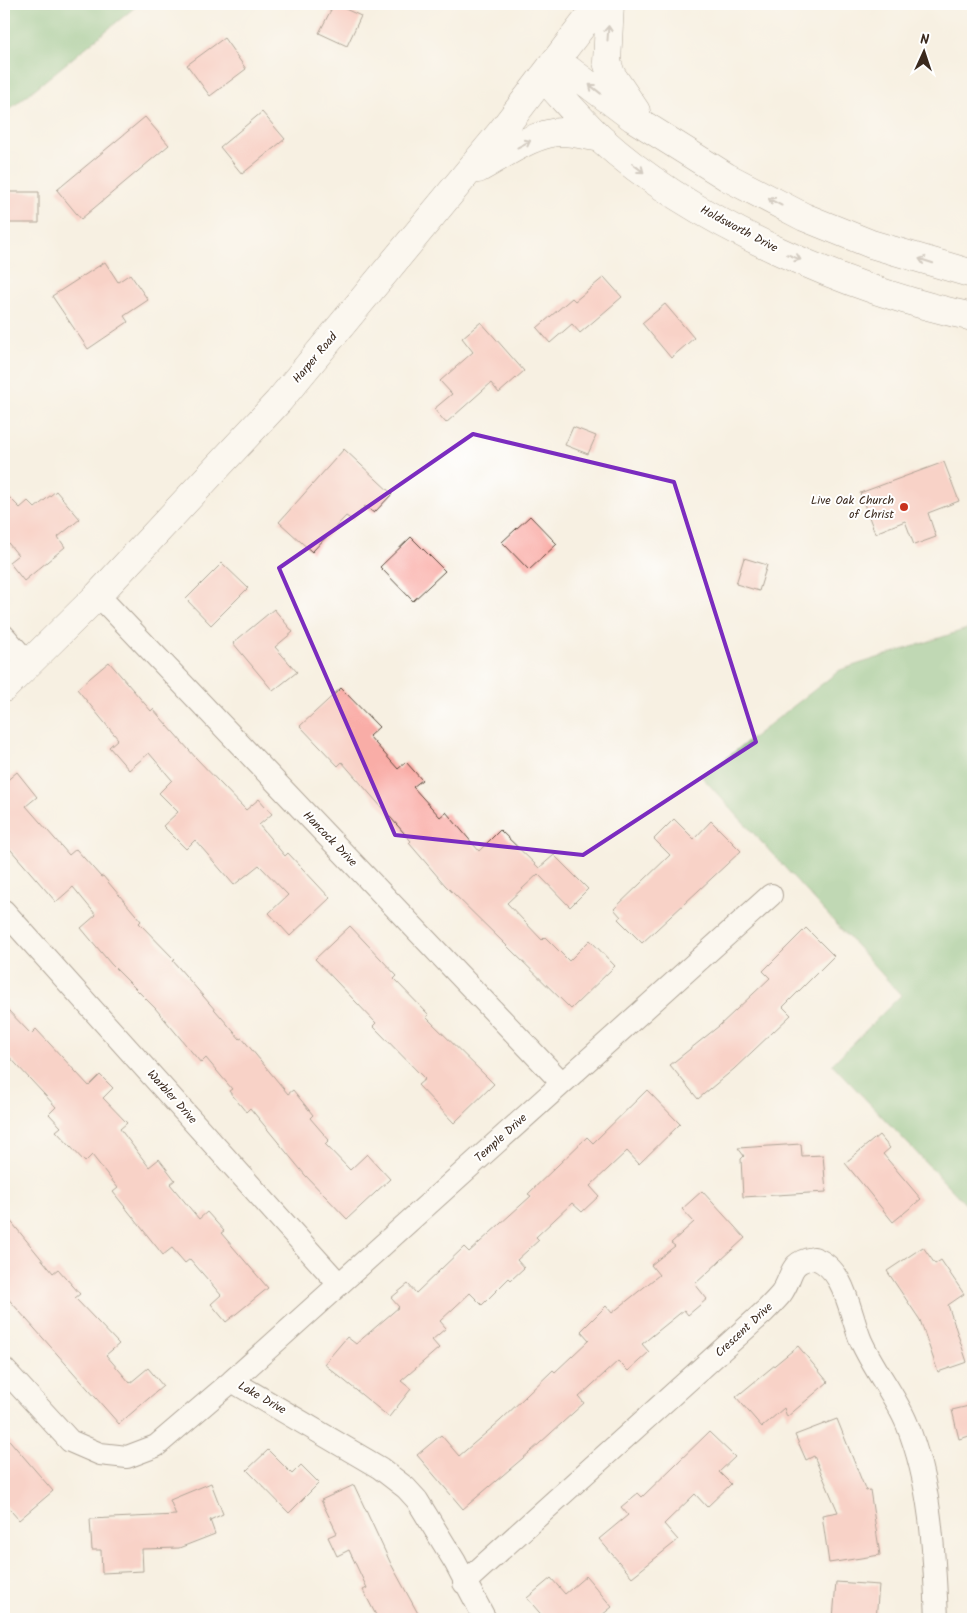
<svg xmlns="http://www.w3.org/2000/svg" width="977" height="1623" viewBox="0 0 977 1623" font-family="Kalam,sans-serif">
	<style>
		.forest { fill: #7dbb7b; stroke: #5c724c }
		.building { fill: #f9ada7 }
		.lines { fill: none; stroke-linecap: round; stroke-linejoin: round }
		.minor-casing { stroke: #57483b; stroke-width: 24 }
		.secondary-casing { stroke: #57483b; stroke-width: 29 }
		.minor { stroke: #fff; stroke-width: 22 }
		.secondary { stroke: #fff; stroke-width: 28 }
		.oneway { stroke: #a79f9a }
		.marked { fill: none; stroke: #7b2cbf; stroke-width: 4; stroke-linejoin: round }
		.poi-dot { fill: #c8321e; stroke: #fff; stroke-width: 2 }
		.labels { text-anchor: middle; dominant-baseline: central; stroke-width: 4; stroke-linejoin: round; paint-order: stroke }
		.street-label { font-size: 12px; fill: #3b2a1e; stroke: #fff }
		.poi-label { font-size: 12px; fill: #3b2a1e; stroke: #fff; text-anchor: end }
	</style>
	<rect width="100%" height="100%" fill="#fff"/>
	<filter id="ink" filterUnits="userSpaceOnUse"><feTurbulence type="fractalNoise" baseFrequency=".02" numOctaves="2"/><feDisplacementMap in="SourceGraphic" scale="10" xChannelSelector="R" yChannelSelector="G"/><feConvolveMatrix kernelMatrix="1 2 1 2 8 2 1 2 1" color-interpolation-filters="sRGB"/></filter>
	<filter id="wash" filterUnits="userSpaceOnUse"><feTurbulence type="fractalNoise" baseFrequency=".0096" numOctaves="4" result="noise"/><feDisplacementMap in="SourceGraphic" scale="20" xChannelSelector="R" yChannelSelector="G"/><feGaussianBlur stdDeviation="1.12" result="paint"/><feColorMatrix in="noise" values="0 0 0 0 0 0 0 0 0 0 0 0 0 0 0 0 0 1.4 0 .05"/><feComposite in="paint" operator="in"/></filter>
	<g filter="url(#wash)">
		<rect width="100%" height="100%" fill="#f7f0e2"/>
		<path class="forest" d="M 4,4 L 139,4 L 4,114 Z
			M 973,627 L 973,1212 L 832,1064 L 901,995 L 702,777 L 840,670 Z"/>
		<g id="blocks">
			<path class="building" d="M 334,4 L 361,16 L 347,46 L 319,33 Z
				M 224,38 L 246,69 L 210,96 L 187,65 Z
				M 262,112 L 285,139 L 242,174 L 220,147 Z
				M 145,117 L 169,145 L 81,219 L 57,190 Z
				M 4,192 L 39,192 L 39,223 L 4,223 Z
				M 105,262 L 118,282 L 130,274 L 148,300 L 124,316 L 128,322 L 88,349 L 52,296 Z
				M 604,277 L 622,297 L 580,333 L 572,324 L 550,343 L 537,328 L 572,298 L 575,301 Z
				M 665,304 L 694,338 L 671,358 L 642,323 Z
				M 481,322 L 524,371 L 499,393 L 491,383 L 446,423 L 434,409 L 452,394 L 440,381 L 473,352 L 462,338 Z
				M 573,427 L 596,436 L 588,454 L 565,445 Z
				M 344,449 L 392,494 L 374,513 L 365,506 L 352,520 L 346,516 L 312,552 L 279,522 Z
				M 944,462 L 959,501 L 928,513 L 936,537 L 914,545 L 905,521 L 875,533 L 860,493 Z
				M 56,491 L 80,519 L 58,537 L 65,547 L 24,581 L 9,562 L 18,555 L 4,538 L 4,492 L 20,508 L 28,501 L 35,508 Z
				M 530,516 L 557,544 L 529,570 L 502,542 Z
				M 411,537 L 445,571 L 413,601 L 380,567 Z
				M 744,558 L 767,565 L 759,591 L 736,584 Z
				M 222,563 L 248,588 L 211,625 L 186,599 Z
				M 274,609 L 293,632 L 275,647 L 297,672 L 273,691 L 233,643 Z
				M 109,662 L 151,711 L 153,709 L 196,758 L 246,810 L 259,799 L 272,814 L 259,825 L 285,856 L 288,853 L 330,898 L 290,936 L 269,913 L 288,895 L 259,865 L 234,885 L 195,840 L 186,849 L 163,826 L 178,812 L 159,793 L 172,780 L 149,753 L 129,770 L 109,747 L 118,739 L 77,689 Z
				M 341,688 L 379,727 L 369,736 L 398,769 L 406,762 L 422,780 L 413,787 L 440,817 L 446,812 L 479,851 L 500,830 L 539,868 L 554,855 L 588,889 L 570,907 L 538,874 L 507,903 L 542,940 L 545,937 L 569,961 L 590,940 L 615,966 L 571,1009 L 445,885 L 409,843 L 411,841 L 342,762 L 338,766 L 300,726 Z
				M 17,772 L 37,797 L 26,806 L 69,855 L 76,849 L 101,877 L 103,876 L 141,921 L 139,923 L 175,960 L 173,961 L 240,1039 L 242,1038 L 288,1094 L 293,1090 L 313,1115 L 310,1118 L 329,1140 L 325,1144 L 350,1170 L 367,1154 L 390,1179 L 347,1219 L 305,1175 L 250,1108 L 246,1112 L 229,1091 L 232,1089 L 206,1058 L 201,1063 L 155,1008 L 111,964 L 81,928 L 96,915 L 73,887 L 56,902 L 4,842 L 4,783 Z
				M 674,819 L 694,839 L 711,821 L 741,851 L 642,943 L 618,919 L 621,917 L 614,909 L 670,855 L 654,839 Z
				M 350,926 L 397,976 L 394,979 L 429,1015 L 426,1017 L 494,1084 L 454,1123 L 418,1085 L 425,1079 L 373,1026 L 376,1023 L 315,959 Z
				M 806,928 L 834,956 L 783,1007 L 791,1015 L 734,1069 L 698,1099 L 670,1065 L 719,1026 L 770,978 L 763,971 Z
				M 4,1006 L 31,1034 L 36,1029 L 89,1086 L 100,1075 L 113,1088 L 103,1098 L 127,1123 L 120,1129 L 149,1167 L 159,1159 L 175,1180 L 170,1184 L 199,1219 L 207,1212 L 224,1231 L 221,1233 L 268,1288 L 226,1322 L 211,1304 L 221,1295 L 190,1259 L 185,1263 L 172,1248 L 163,1255 L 113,1192 L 118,1188 L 92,1155 L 85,1162 L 56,1131 L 61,1127 L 49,1114 L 56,1107 L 4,1051 Z
				M 647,1090 L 680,1124 L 639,1164 L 627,1151 L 590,1186 L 599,1196 L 582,1212 L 572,1203 L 536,1237 L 539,1240 L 517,1260 L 524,1268 L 511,1280 L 509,1278 L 482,1305 L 470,1293 L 440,1321 L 446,1328 L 432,1340 L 439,1348 L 401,1381 L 411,1389 L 389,1417 L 324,1364 L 347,1337 L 356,1344 L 399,1307 L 391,1298 L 408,1284 L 416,1293 L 464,1247 L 469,1252 L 531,1196 L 528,1194 L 587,1137 L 593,1143 Z
				M 879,1135 L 890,1148 L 883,1154 L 921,1199 L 893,1222 L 845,1163 Z
				M 801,1144 L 802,1156 L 823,1155 L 826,1192 L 743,1197 L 741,1159 L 744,1156 L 738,1148 Z
				M 702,1191 L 745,1238 L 695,1284 L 707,1299 L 688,1315 L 684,1310 L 642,1344 L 649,1352 L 628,1371 L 618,1361 L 579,1397 L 584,1403 L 529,1453 L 463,1509 L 417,1455 L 441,1435 L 459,1456 L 500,1421 L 553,1370 L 555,1372 L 589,1340 L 581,1331 L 606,1306 L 612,1313 L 659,1275 L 651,1265 L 675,1246 L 671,1243 L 694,1222 L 682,1209 Z
				M 4,1213 L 53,1273 L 58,1269 L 80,1294 L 75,1298 L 119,1344 L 106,1355 L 130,1383 L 148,1368 L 163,1386 L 119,1424 L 4,1294 Z
				M 923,1247 L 935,1264 L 941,1260 L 964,1294 L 948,1305 L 967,1362 L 938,1372 L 920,1320 L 887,1271 Z
				M 798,1346 L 828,1382 L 787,1417 L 784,1408 L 762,1427 L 736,1397 Z
				M 973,1405 L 973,1435 L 959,1439 L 952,1410 Z
				M 837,1419 L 866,1491 L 870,1490 L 880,1555 L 829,1563 L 822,1515 L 838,1512 L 814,1456 L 806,1460 L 795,1435 Z
				M 709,1432 L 735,1457 L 719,1472 L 731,1484 L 707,1507 L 695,1494 L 664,1524 L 678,1540 L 632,1577 L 599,1539 L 628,1515 L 621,1507 L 638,1493 L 642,1497 Z
				M 4,1434 L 53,1491 L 19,1520 L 4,1503 Z
				M 268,1450 L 292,1474 L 301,1465 L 319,1483 L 289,1513 L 247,1470 Z
				M 211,1483 L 223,1514 L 210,1520 L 215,1534 L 179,1548 L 142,1549 L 143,1571 L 102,1573 L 101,1550 L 92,1550 L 90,1519 L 176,1515 L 170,1500 Z
				M 354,1485 L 391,1564 L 421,1619 L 378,1619 L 363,1590 L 367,1588 L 349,1550 L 337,1556 L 328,1537 L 337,1533 L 321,1500 Z
				M 586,1576 L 612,1607 L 597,1619 L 545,1619 L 527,1598 L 551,1578 L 565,1594 Z
				M 836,1582 L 879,1585 L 876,1619 L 833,1619 Z"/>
		</g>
	</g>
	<g filter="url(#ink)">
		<use href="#blocks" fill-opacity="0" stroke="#57483b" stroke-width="1"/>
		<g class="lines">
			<g class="minor-casing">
				<path id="minor" d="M 98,595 L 562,1083
					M 4,636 L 29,664
					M 4,911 L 339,1284
					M 4,1369 L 70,1441 L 100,1454 L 127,1457 L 156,1446 L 232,1381 L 380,1468 L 406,1488 L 417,1500 L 455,1562 L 485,1619
					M 232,1381 L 771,895
					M 464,1583 L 764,1312 C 770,1306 776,1300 781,1294 C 794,1276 787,1262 814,1258 C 846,1269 849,1313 861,1341 C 874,1370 895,1395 907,1424 C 932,1487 934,1553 937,1619"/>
			</g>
			<g class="secondary-casing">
				<path id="secondary" d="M 610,4 L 607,62 L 611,74 L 636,111
					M 556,60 L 633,118 L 727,177 L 804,217 L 871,244 L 973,274
					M 543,77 C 562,97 580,119 600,138 C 692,222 852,292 973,317
					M 478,169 C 503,156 532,133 561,132 C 573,132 587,136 600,138
					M 4,688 L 98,595 L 278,402 L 501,132 L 599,4"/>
			</g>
			<use href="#minor" class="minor"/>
			<use href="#secondary" class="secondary"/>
		</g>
		<defs><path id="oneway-shaft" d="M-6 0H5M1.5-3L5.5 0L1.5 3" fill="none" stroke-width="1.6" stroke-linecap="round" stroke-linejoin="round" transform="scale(1.25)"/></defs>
		<g class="oneway">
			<use href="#oneway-shaft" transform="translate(608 33) rotate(-86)"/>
			<use href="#oneway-shaft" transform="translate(595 89) rotate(-142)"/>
			<use href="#oneway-shaft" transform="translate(524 144) rotate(-28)"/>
			<use href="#oneway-shaft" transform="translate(638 168) rotate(38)"/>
			<use href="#oneway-shaft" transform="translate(775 202) rotate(-152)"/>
			<use href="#oneway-shaft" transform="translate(794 257) rotate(22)"/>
			<use href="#oneway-shaft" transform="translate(926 261) rotate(-162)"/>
		</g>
	</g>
	<path d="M0 0H977V1623H0ZM 473,434 L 674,482 L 756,742 L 583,855 L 395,835 L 279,568 Z" fill="#f7f0e2" fill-opacity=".55" fill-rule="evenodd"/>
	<path class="marked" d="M 473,434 L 674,482 L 756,742 L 583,855 L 395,835 L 279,568 Z"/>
	<circle class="poi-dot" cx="904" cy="507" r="5"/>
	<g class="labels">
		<g class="street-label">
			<text transform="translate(739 229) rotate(28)">Holdsworth Drive</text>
			<text transform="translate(315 358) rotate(-50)">Harper Road</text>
			<text transform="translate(330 839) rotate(46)">Hancock Drive</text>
			<text transform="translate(172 1097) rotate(48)">Warbler Drive</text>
			<text transform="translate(501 1138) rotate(-42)">Temple Drive</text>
			<text transform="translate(744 1330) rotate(-43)">Crescent Drive</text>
			<text transform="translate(262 1398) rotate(30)">Lake Drive</text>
		</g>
		<g class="poi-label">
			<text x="894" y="500">Live Oak Church<tspan x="894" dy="14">of Christ</tspan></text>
		</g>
	</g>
	<rect width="977" height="1623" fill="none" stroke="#fff" stroke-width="20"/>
	<g transform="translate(924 52) rotate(3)" stroke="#ffffff" stroke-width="4" paint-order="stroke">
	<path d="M0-4L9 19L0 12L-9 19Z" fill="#3b2a1e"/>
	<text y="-8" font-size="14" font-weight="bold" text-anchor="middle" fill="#3b2a1e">N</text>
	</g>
</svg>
